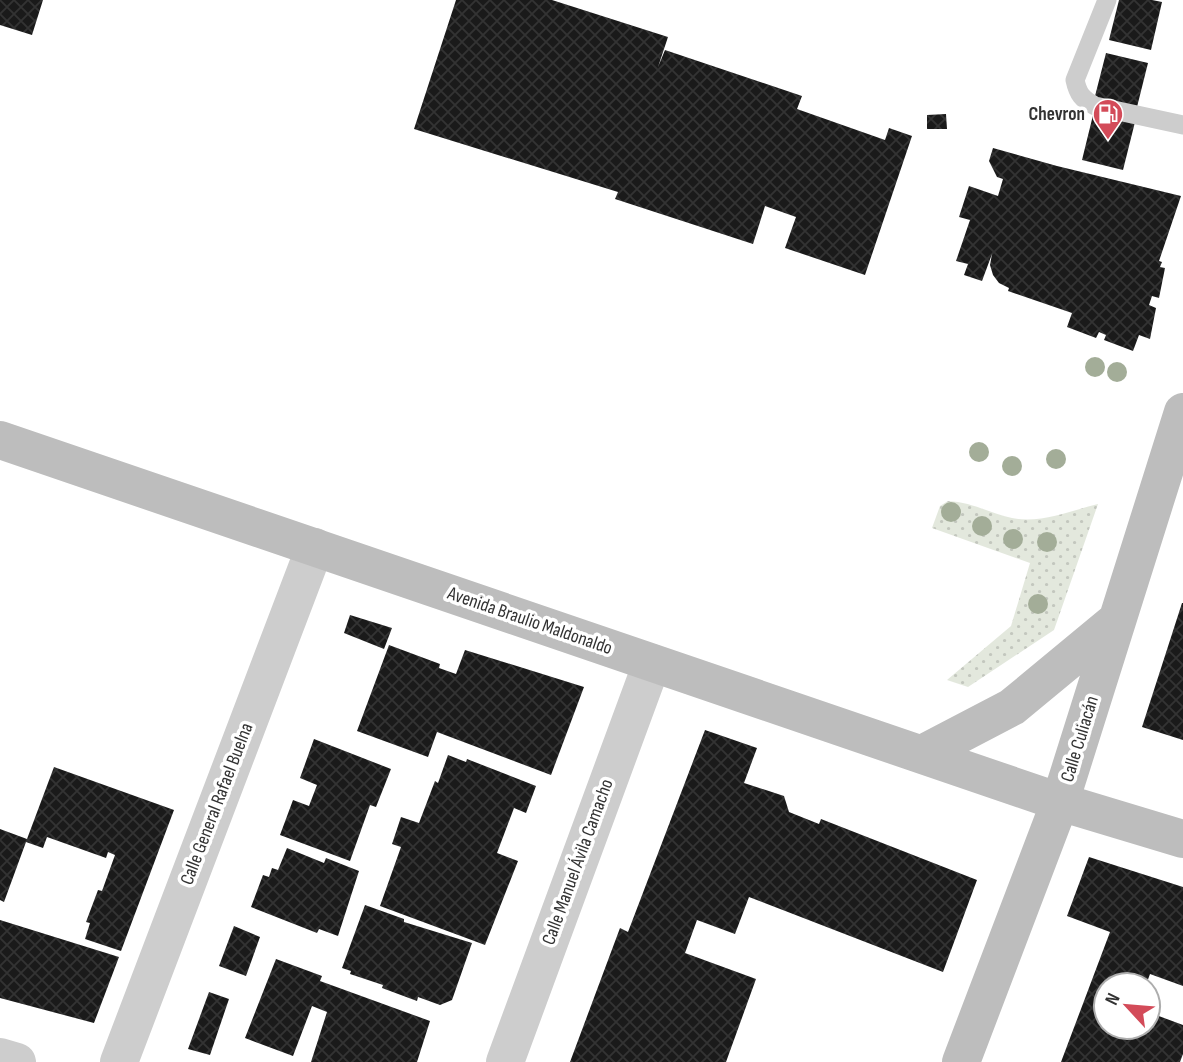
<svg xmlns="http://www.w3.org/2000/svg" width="1183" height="1062" viewBox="0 0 1183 1062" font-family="'Sofia Sans Condensed',sans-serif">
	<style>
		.grass { fill: url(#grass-dots) }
		.building { fill: url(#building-cross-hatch) }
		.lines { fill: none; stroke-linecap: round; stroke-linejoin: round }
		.lane { stroke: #cdcdcd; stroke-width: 19 }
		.street { stroke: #cdcdcd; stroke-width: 38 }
		.secondary { stroke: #bdbdbd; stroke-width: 38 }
		.tree { fill: #a3ad98 }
		.labels { text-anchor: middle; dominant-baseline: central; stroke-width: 7; stroke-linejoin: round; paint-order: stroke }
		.poi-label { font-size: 19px; font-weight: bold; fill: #333; stroke: #fff; text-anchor: end }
		.street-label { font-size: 19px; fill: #333; stroke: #fff }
	</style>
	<defs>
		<pattern id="grass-dots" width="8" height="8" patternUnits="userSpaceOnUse" patternTransform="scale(1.75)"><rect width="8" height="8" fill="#e3e8dd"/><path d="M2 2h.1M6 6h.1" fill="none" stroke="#c3c7be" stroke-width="1.8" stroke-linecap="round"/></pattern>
		<pattern id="building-cross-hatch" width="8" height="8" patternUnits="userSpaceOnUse" patternTransform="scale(1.75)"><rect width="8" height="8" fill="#1a1a1a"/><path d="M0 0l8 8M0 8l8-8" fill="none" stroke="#333"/></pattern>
	</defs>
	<rect width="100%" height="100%" fill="#fff"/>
	<path class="grass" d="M 948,501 C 971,502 990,513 1012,518 C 1040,524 1070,511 1098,504 L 1054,630 L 968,687 L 947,680 L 1011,626 L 1030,563 L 932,528 L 940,506 Z"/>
	<path class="building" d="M 0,0 L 43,0 L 32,35 L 0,25 Z
		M 456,0 L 552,0 L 668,37 L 658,67 L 665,50 L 802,96 L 797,109 L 885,140 L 889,128 L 912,136 L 865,275 L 785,248 L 796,217 L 765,206 L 753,244 L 615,199 L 618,192 L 414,129 Z
		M 1119,0 L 1152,0 L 1162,2 L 1151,50 L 1109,40 Z
		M 1106,53 L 1148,63 L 1136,111 L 1094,100 Z
		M 1094,111 L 1135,122 L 1123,170 L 1082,160 Z
		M 946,114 L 947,129 L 927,129 L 927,115 Z
		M 993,148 L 1057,166 L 1181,196 L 1159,261 L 1162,262 L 1160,267 L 1165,268 L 1159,298 L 1152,296 L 1149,305 L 1156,308 L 1150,339 L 1139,335 L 1133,351 L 1104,340 L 1106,335 L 1099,332 L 1096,338 L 1067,327 L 1072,313 L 1008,291 L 1009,288 L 999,283 L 993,275 L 990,265 L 992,254 L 982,281 L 964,275 L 968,264 L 956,261 L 970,220 L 959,217 L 969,186 L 998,196 L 1003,179 L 997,177 L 989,161 Z
		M 1182,603 L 1183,603 L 1183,740 L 1142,727 Z
		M 350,615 L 392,628 L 384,649 L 344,633 Z
		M 389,645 L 440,664 L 439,668 L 456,674 L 465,650 L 584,687 L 551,775 L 437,732 L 428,757 L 357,731 Z
		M 705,730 L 757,748 L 744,783 L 784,796 L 789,812 L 819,824 L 821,819 L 977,880 L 943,972 L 749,897 L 735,934 L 697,920 L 685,953 L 756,979 L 726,1062 L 570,1062 L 620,928 L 628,932 Z
		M 314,739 L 391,769 L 376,807 L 370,805 L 350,861 L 280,835 L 293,800 L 309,806 L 317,785 L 300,778 Z
		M 448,755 L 466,762 L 467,759 L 536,786 L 526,813 L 514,808 L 497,853 L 518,861 L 485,945 L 380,906 L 401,847 L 392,844 L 401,817 L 419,823 L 435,781 L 438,783 Z
		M 54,767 L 174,810 L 121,951 L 85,939 L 90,923 L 86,922 L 98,890 L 102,891 L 115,855 L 108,852 L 106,858 L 47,837 L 43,848 L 26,842 L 4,902 L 0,900 L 0,829 L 27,839 Z
		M 287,848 L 324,863 L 326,858 L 359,871 L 338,936 L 319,929 L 317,933 L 251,907 L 263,875 L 269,877 L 272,868 L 278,870 Z
		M 1089,857 L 1183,887 L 1183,986 L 1150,974 L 1146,985 L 1106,985 L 1106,1027 L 1148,1027 L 1148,1012 L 1183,1025 L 1183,1054 L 1180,1062 L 1061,1062 L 1110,932 L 1067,916 Z
		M 365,905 L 404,919 L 404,922 L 472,943 L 452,1000 L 440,1005 L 418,997 L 417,1001 L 382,988 L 383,985 L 350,974 L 351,971 L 342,968 Z
		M 0,920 L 119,957 L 94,1023 L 0,998 Z
		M 234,926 L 260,937 L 246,976 L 219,966 Z
		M 276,959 L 322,976 L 320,981 L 430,1021 L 417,1062 L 311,1062 L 327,1012 L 312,1006 L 293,1056 L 245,1038 Z
		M 209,992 L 229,999 L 210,1055 L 188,1049 Z"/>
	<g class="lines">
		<path class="lane" d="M 1107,0 L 1075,80 C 1078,94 1082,99 1095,106 L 1183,125"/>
		<path class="street" d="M 0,1057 L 17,1062
			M 119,1062 L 315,547
			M 505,1062 L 652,663"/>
		<path class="secondary" d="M 0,440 L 1060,802 L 1183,839
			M 922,754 L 1012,707 L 1116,621
			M 961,1062 L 1060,802 L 1183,412"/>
	</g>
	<g class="tree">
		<circle cx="1095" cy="367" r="10"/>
		<circle cx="1117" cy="372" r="10"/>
		<circle cx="979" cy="452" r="10"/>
		<circle cx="1056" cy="459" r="10"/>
		<circle cx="1012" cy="466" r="10"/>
		<circle cx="951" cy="512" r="10"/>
		<circle cx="982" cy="526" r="10"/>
		<circle cx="1013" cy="539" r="10"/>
		<circle cx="1047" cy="542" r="10"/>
		<circle cx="1038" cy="604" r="10"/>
	</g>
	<defs>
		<g id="fuel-pin" transform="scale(1.575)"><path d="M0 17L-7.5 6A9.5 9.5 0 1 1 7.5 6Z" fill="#d34b59" stroke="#fff"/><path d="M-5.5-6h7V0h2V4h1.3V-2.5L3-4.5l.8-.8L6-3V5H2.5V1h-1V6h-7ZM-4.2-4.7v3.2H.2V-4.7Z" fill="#fff"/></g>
	</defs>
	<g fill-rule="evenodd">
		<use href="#fuel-pin" x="1108" y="114"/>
	</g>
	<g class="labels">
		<g class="poi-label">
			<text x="1085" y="114">Chevron</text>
		</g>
		<g class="street-label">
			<text transform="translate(530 621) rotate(19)">Avenida Braulio Maldonaldo</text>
			<text transform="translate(1080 739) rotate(-73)">Calle Culiacán</text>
			<text transform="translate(217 804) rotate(-69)">Calle General Rafael Buelna</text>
			<text transform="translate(578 862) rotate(-70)">Calle Manuel Ávila Camacho</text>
		</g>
	</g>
	<g transform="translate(1127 1006) rotate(296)"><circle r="33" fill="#ffffff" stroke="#adadad" stroke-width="2"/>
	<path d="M0-5L12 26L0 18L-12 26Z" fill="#d34b59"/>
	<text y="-10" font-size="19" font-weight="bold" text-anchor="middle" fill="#333333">N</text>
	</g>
</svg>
